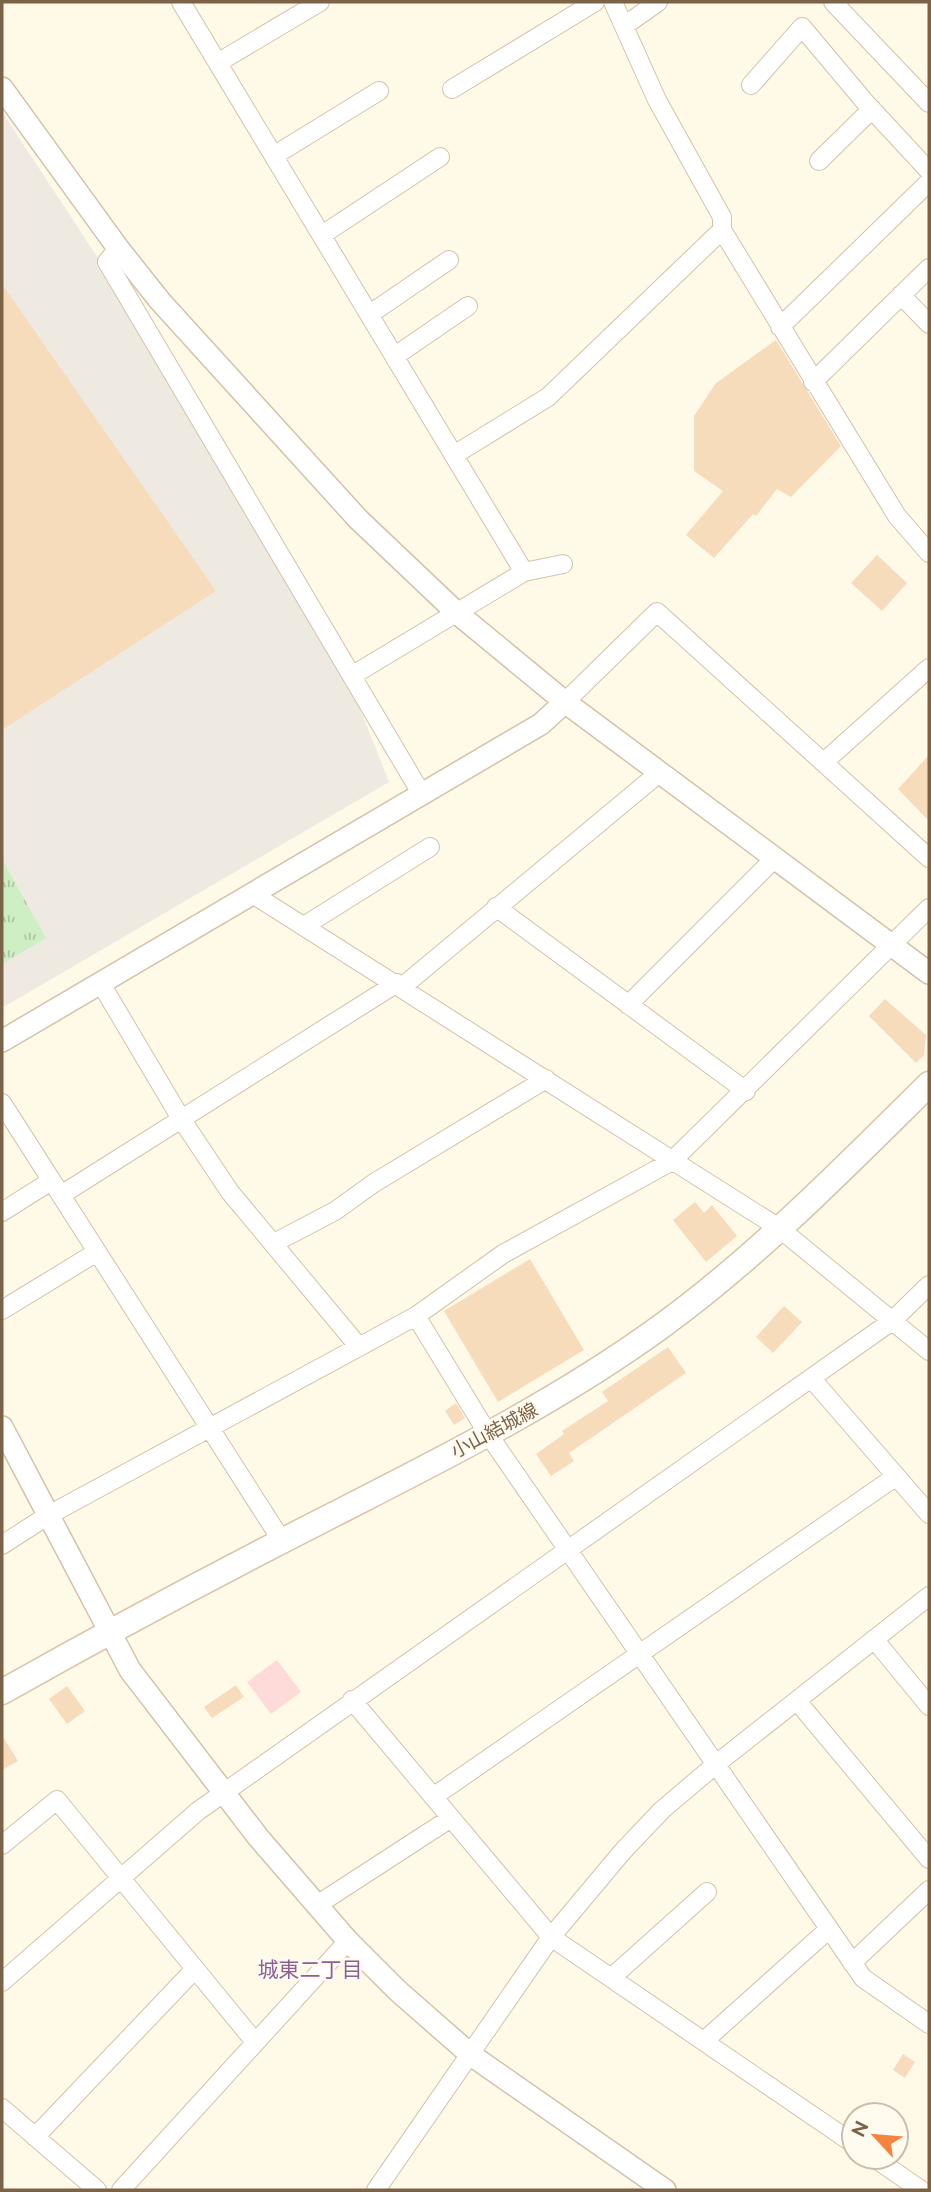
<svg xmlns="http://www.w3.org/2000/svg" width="931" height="2192" viewBox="0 0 931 2192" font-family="Raleway,'Noto Sans JP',sans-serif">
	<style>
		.industrial { fill: #efeae1 }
		.medical { fill: #fedad9 }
		.park { fill: url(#park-tufts) }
		.building { fill: #f7dcbb }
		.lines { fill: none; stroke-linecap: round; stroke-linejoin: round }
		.minor-casing { stroke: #d3c2aa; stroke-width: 20 }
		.tertiary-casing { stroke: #d3c2aa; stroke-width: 24 }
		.secondary-casing { stroke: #d6c4a8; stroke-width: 27 }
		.minor { stroke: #fff; stroke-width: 18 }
		.tertiary { stroke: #fff; stroke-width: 21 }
		.secondary { stroke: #fff; stroke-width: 24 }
		.labels { text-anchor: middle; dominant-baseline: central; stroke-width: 5; stroke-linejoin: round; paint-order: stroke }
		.street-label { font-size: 19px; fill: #7c6247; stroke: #fffbef }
		.neighbourhood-label { font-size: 21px; fill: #8d5f98; stroke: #fffbef }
	</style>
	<defs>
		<pattern id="park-tufts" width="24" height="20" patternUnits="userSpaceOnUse" patternTransform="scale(1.75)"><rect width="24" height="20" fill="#ceefc3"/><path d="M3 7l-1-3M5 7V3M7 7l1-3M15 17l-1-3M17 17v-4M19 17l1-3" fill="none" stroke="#acc5a0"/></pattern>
	</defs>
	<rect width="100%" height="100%" fill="#fff9e7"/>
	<path class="industrial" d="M 2,112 L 100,261 L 344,668 L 389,782 L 2,1008 Z"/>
	<path class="medical" d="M 277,1660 L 301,1692 L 271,1714 L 247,1682 Z"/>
	<path class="park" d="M 2,859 L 46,938 L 2,964 Z"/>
	<path class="building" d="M 2,284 L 216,591 L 2,730 Z
		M 776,340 L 841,446 L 791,497 L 777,489 L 756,516 L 753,514 L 714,558 L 686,535 L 723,491 L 694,471 L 694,416 L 716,383 Z
		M 877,555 L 907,583 L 882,611 L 851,583 Z
		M 929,755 L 929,821 L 898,789 Z
		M 885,999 L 926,1035 L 924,1055 L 916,1063 L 869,1016 Z
		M 695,1202 L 704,1213 L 712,1205 L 737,1236 L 706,1262 L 673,1220 Z
		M 530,1259 L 584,1350 L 498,1402 L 444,1311 Z
		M 784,1306 L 802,1322 L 773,1353 L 756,1337 Z
		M 668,1347 L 686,1373 L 569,1453 L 574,1461 L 551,1476 L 536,1454 L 564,1434 L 562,1431 L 608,1401 L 602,1392 Z
		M 456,1403 L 465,1418 L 454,1425 L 445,1411 Z
		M 236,1685 L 244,1697 L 212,1718 L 204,1707 Z
		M 67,1686 L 85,1711 L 67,1724 L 49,1699 Z
		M 2,1735 L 18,1761 L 2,1770 Z
		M 903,2054 L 915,2062 L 905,2078 L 893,2070 Z"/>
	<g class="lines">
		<g class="minor-casing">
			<path id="minor" d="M 181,2 L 524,572 L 353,675
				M 613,2 L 657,100 L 722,217 L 722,230 L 897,516 L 929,553
				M 833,2 L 929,103
				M 624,26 L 658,2
				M 219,62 L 320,2
				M 751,85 L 802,27 L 865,102 L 929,171
				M 452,89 L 595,2
				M 275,155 L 379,91
				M 819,161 L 872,109
				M 322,235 L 440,157
				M 118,248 L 107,262 L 421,793
				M 901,295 L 929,324
				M 370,314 L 449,260
				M 780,327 L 929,182
				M 395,356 L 468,306
				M 813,382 L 929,268
				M 454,455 L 548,397 L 722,230
				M 524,572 L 563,564
				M 565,702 L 657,612 L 929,858
				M 824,762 L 929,668
				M 251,893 L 779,1228 L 929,1351
				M 496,907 L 746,1091
				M 304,926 L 430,847
				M 100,982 L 180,1117 L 230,1192 L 359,1347
				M 402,987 L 659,773
				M 628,1005 L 774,859
				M 2,1103 L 282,1541
				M 61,1195 L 397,983
				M 2,1212 L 51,1181
				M 274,1243 L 335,1211 L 374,1183 L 546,1079
				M 2,1310 L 97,1252
				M 416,1316 L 488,1434 L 863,1978 L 929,2024
				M 811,1378 L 929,1514
				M 2,1545 L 47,1516 L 416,1316 L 503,1254 L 672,1161 L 929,908
				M 874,1639 L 929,1706
				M 352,1700 L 551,1937 L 854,2144
				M 797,1701 L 929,1859
				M 433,1797 L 895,1477
				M 2,1845 L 57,1800 L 255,2042
				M 317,1905 L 451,1818
				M 852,1963 L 929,1890
				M 611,1978 L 707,1892
				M 2,1982 L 198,1811 L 892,1321 L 929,1285
				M 704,2041 L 829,1929
				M 2,2108 L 97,2190
				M 35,2137 L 195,1969
				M 873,2157 L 921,2190
				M 121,2190 L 348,1941
				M 376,2190 L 551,1937 L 623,1851 L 662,1810 L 715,1765 L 929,1596"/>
		</g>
		<g class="tertiary-casing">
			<path id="tertiary" d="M 2,88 L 118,248 L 160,301 L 358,519 L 457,613 L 565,702 L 929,973
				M 2,1041 L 541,724 L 565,702
				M 2,1427 L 130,1670 L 258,1837 L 348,1941 L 398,1991 L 471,2055 L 665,2190"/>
		</g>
		<g class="secondary-casing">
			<path id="secondary" d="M 2,1692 C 108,1632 215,1575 323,1520 C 438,1461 554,1404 659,1328 C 757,1257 843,1169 929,1084"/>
		</g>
		<use href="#minor" class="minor"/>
		<use href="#tertiary" class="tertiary"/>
		<use href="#secondary" class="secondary"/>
	</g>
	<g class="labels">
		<g class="street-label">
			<text transform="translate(494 1430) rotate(-28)">小山結城線</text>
		</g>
		<g class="neighbourhood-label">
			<text x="310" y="1969">城東二丁目</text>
		</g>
	</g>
	<rect width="931" height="2192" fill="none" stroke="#7c6247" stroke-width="7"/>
	<g transform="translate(875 2136) rotate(296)"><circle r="33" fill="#fffbef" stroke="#cbbeac" stroke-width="2"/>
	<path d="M0-5L12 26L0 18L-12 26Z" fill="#f5843f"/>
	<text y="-10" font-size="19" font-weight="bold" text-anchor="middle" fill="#7c6247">N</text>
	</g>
</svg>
